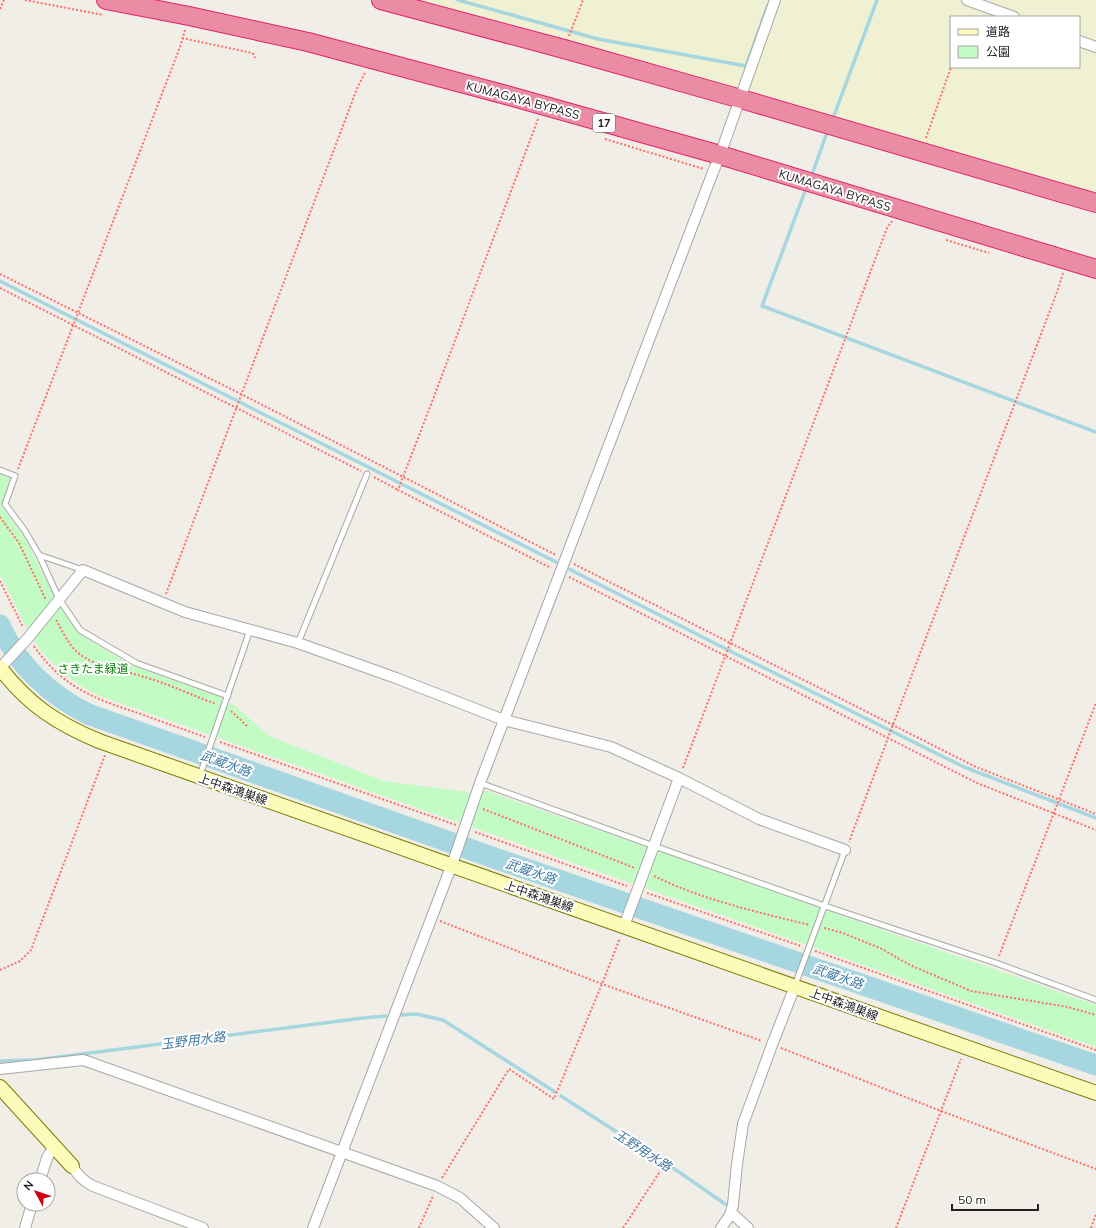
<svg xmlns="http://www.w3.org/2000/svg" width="1096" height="1228" viewBox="0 0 1096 1228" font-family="Mulish,'Noto Sans JP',sans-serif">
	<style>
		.farmland { fill: #f0f0d2; fill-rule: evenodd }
		.park { fill: #c3fbc4 }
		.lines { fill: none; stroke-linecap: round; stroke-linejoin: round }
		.stream { stroke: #a6d7e0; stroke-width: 3.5 }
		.river { stroke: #a6d7e0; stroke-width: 21 }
		.lane-casing { stroke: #a7a7a7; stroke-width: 7 }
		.street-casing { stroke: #a7a7a7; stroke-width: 12 }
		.secondary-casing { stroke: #797e01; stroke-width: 16 }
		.highway-casing { stroke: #e12170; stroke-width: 20 }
		.path { stroke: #fe6f6a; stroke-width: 2; stroke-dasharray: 2 2; stroke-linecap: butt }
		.lane { stroke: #fff; stroke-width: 5 }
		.street { stroke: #fff; stroke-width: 10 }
		.secondary { stroke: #fcfbba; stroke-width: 14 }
		.highway { stroke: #ea8da4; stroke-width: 18 }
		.labels { text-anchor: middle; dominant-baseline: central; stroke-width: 4; stroke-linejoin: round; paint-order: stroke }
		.shield { fill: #fff; stroke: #636363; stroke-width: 1 }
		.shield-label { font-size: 11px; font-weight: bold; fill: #202020 }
		.street-label { font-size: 12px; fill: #202020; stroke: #fff }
		.park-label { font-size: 12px; fill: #08850a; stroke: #fff }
		.water-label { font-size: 13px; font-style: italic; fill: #427aa4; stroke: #fff }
	</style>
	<rect width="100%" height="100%" fill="#f1ede7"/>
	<path class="farmland" d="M 398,0 L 1096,0 L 1096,195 ZM 951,17 L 1079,17 L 1079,67 L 951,67 Z"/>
	<path class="park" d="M 0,471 L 5,473 L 11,479 L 1,506 L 24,536 L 54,596 L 80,634 L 130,665 L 218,696 L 234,705 L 269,736 L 384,781 L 467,792 L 481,796 L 484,790 L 1096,1005 L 1096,1047 L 100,696 L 81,686 L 68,677 L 53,664 L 39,648 L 25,625 L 0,575 Z"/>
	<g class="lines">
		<path class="stream" d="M 458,0 L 598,39 L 746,66 L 768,5
			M 832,121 L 877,0
			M 811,177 L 828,130
			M 807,186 L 762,306 L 1096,432
			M 0,281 L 558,563
			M 569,569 L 724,648 L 964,767 L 1096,818
			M 401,1015 L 416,1014 L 443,1020 L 555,1092
			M 0,1061 L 35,1060 L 363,1018 L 386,1016
			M 561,1096 L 682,1174 L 725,1204"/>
		<path class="river" d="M 0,625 C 17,665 50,695 88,714 L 503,861 L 1096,1065"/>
		<g class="lane-casing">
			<path id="lane" d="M 0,470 L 15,476 L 5,504 L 25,531 L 39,555 L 59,599 L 80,630 L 136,663 L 228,696
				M 39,555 L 83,570
				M 298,643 L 367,474
				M 200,775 L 250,630
				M 480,783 L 654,846 L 825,906 L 996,963 L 1096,1000
				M 795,985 L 845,850"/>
		</g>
		<g class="street-casing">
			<path id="street" d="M 967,0 L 1014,17
				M 1079,41 L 1096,47
				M 0,668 L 28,638 L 83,570 L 185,612 L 298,643 L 396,678 L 504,720 L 611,747 L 679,778 L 759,819 L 845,850
				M 624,926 L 679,778
				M 0,1069 L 83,1060 L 89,1062 L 437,1186 L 460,1198 L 494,1228
				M 72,1166 C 78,1175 83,1181 93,1186 L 203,1228
				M 40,1180 L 47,1158 L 54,1146
				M 730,1215 L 735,1216 L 748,1228
				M 25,1228 L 32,1204
				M 313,1228 L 454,859 L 480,783 L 713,172 L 720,155 L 775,0
				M 721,1228 L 730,1215 L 733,1205 L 737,1164 L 743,1124 L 772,1045 L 795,986"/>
		</g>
		<g class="secondary-casing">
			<path id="secondary" d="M 0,668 C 29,705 56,723 99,741 L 1096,1093
				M 0,1087 L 72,1166"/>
		</g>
		<g class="highway-casing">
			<path id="highway" d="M 106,0 L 189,16 L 308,42 L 506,95 L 720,155 L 1096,269
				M 381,0 L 564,49 L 741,99 L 1096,203"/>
		</g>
		<path class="path" d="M 25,0 L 103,15
			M 0,9 L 4,0
			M 569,36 L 583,0
			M 182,38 L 252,53 L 254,55 L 255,58
			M 538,119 L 435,394 L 398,490 L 551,568
			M 926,138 L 951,67
			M 605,139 L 704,169
			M 946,240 L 989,253
			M 1063,273 L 1057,292 L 888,738 L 977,783 L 1096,830
			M 0,274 L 241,394 L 556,555
			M 0,288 L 361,471
			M 18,469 L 180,47 L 185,30
			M 374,477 L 398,490
			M 0,517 L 19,543 L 46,600
			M 574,564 L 976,767 L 1096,814
			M 569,577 L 888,738 L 849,842
			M 0,581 L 23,627
			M 166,594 L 358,86 L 365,73
			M 56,620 C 62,630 67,642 76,651 C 93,667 120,669 141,676 C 167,683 191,695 216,704
			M 34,646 C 63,688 95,699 141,714 C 162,722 183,729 205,737
			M 231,711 L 248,727
			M 220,742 L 456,825
			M 683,768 L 887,228 L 892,221
			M 483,809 L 635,868
			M 475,832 L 627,886
			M 654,876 C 703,900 757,912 810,925
			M 647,893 L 801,946
			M 440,921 L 602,984 L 762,1041
			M 824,928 L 843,933 L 882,949 L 910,965 L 971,991 L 1068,1007 L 1096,1015
			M 815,951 L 1096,1050
			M 999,956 L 1096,703
			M 0,970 L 20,961 L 31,950 L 105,755
			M 781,1048 L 941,1111 L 1096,1169
			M 442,1178 L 509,1069 L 554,1099 L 602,984 L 620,938
			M 419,1228 L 433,1196
			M 623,1228 L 661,1170
			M 896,1228 L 961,1059
			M 1091,1228 L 1096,1214"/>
		<use href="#lane" class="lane"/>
		<use href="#street" class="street"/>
		<use href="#secondary" class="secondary"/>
		<use href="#highway" class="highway"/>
	</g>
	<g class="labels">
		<rect class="shield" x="593" y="114" width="22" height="18" rx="3"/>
		<g class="shield-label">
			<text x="604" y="123">17</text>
		</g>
		<g class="street-label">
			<text transform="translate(523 100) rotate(15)">KUMAGAYA BYPASS</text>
			<text transform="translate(835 190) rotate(17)">KUMAGAYA BYPASS</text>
			<text transform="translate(233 789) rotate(19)">上中森鴻巣線</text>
			<text transform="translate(539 896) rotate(19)">上中森鴻巣線</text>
			<text transform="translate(844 1004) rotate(20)">上中森鴻巣線</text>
		</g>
		<g class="park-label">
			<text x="93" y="668">さきたま緑道</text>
		</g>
		<g class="water-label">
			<text transform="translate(226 763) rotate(20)">武蔵水路</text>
			<text transform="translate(531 871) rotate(19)">武蔵水路</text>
			<text transform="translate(838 976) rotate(19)">武蔵水路</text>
			<text transform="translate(193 1040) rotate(-7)">玉野用水路</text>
			<text transform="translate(643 1150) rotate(33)">玉野用水路</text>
		</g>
	</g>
	<rect x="950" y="16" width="130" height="52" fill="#ffffff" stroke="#a6a6a6"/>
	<rect x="958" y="29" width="20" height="6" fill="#fcfbba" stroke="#a6a6a6"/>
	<text x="986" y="36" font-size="12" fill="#202020">道路</text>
	<rect x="958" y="46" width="20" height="12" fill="#c3fbc4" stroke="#a6a6a6"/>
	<text x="986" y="56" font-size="12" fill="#202020">公園</text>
	<g transform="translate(36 1192) rotate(310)"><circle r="19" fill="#ffffff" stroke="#a6a6a6"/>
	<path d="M0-3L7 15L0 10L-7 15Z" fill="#d1000e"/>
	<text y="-6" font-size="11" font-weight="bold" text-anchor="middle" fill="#202020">N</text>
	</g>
	<path d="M952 1204v6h86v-6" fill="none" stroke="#202020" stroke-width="2"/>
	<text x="958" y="1204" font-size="12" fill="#202020" stroke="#ffffff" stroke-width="3" paint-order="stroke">50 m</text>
</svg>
